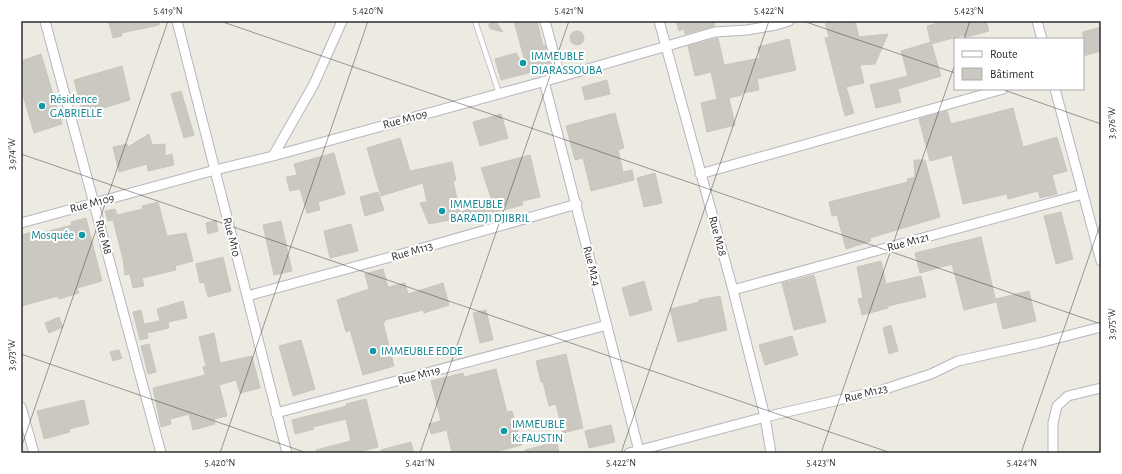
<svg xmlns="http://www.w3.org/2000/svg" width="1122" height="474" viewBox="0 0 1122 474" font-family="'Alegreya Sans',sans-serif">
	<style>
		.building { fill: #cac8c0; stroke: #c9c6bc }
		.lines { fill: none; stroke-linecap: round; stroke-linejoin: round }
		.service-casing { stroke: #b6b6c0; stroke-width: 6 }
		.minor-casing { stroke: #b6b6c0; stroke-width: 11 }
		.service { stroke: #fff; stroke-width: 4.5 }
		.minor { stroke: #fff; stroke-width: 9 }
		.ticks { fill: none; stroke: #2e2e2e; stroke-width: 1; stroke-opacity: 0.45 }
		.culture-dot { fill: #0f9aa8; stroke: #fff; stroke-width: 1.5 }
		.labels { text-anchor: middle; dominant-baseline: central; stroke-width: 4; stroke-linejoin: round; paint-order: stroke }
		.culture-label { font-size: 12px; fill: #0d838f; stroke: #fff; text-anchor: start }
		.street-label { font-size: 12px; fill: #2e2e2e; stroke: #fff }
		.neatline { fill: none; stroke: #2e2e2e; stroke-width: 1.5 }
		.ticks-label { font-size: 10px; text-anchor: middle; fill: #2e2e2e }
	</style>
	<rect width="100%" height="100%" fill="#edeae2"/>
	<path class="building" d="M 116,21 L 159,21 L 159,25 L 121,33 L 122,36 L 113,38 L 109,23 Z
		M 492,21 L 495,21 L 497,23 L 503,32 L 491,29 L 489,27 L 489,24 Z
		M 514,21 L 537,21 L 543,46 L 545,45 L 551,67 L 528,73 Z
		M 676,21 L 714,21 L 715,26 L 685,34 L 684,29 L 679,31 Z
		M 830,21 L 855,21 L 859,37 L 888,34 L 875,64 L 860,65 L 864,83 L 846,87 L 854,113 L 845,116 L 825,38 L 829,37 L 825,22 Z
		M 945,21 L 958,21 L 959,24 L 968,21 L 986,21 L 989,31 L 964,38 L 964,35 L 931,44 L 927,26 Z
		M 1101,27 L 1101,51 L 1083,56 L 1083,32 Z
		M570 38a7 7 0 1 1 14 0a7 7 0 1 1-14 0Z
		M 718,38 L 724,65 L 760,58 L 758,47 L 789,39 L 796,70 L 757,79 L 759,90 L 742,93 L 742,95 L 729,98 L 735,125 L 707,132 L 701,103 L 717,99 L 711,72 L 695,76 L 688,46 Z
		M 931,42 L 941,76 L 898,89 L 901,102 L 876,108 L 870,85 L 908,76 L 901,51 Z
		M 516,53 L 528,73 L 501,80 L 495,59 Z
		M 41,54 L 62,124 L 34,133 L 21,88 L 21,61 Z
		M 122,66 L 130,100 L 83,114 L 74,80 Z
		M 607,80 L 610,94 L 585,100 L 582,87 Z
		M 181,91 L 194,135 L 184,138 L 171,94 Z
		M 1013,108 L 1023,147 L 1057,137 L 1067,171 L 1052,175 L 1057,194 L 1040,198 L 1038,191 L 1008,199 L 1007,194 L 963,204 L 952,155 L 930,161 L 919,119 L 947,111 L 951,124 Z
		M 615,113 L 624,148 L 618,150 L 623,172 L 632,170 L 634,180 L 591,191 L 583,158 L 575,160 L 566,126 Z
		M 501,114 L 508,138 L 480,146 L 473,122 Z
		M 149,134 L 152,145 L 165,144 L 165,156 L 172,154 L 174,165 L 148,171 L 147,164 L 119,172 L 113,147 L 127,144 L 128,147 Z
		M 400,138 L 410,171 L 452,162 L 456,180 L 453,181 L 460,212 L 482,205 L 480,201 L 491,198 L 481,168 L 530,155 L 540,197 L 522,201 L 523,205 L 491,213 L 493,219 L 478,223 L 475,215 L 429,224 L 420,203 L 427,202 L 423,183 L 381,196 L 367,148 Z
		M 334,153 L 345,194 L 318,202 L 320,210 L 307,213 L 300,189 L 290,191 L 286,177 L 297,175 L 294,164 Z
		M 914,160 L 925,160 L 940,217 L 870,238 L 871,241 L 846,249 L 837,215 L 832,216 L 829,202 L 908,182 L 907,179 L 915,177 Z
		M 655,173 L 662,203 L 644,207 L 637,178 Z
		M 378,192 L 384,210 L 365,216 L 360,197 Z
		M 158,202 L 167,236 L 186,233 L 193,261 L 175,266 L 176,270 L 142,278 L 144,286 L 133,288 L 130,274 L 125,275 L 123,259 L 113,220 L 108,221 L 105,211 L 115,209 L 117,215 L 143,209 L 142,206 Z
		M 1061,212 L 1073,259 L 1056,264 L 1044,216 Z
		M 86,218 L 102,281 L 77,288 L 79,293 L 59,299 L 58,296 L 21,306 L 21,235 L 36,231 L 37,234 L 72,225 L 71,222 Z
		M 216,220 L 218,231 L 208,234 L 206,223 Z
		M 281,221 L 292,271 L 274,275 L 263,225 Z
		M 351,224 L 358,251 L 330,258 L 324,231 Z
		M 981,237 L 996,302 L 964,310 L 952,264 L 920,273 L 915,253 Z
		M 223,257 L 231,291 L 208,297 L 204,282 L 200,283 L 196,264 Z
		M 881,261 L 886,284 L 921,276 L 926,297 L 888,306 L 888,308 L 862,315 L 858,299 L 863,298 L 857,267 Z
		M 383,269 L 388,287 L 405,283 L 408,294 L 443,283 L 449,305 L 424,313 L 423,310 L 385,320 L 385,322 L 383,322 L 394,366 L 363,375 L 350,330 L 346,332 L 337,300 L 369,289 L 365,274 Z
		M 814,275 L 826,322 L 794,330 L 782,283 Z
		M 644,281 L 652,310 L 630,316 L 622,288 Z
		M 1029,291 L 1036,321 L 1003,329 L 996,299 Z
		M 720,296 L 727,330 L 678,342 L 670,309 L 699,302 L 699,300 Z
		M 183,301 L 187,318 L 168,322 L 169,328 L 147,333 L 148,338 L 140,340 L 133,312 L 141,310 L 144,324 L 160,321 L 157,309 Z
		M 486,310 L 493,340 L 480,343 L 473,313 Z
		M 59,317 L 63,327 L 49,333 L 45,323 Z
		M 891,325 L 898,351 L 889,354 L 883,328 Z
		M 214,333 L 220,363 L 252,356 L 260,388 L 240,393 L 236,380 L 219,385 L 227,416 L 214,419 L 215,424 L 193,430 L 189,414 L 170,419 L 171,424 L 161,427 L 153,388 L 205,375 L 203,367 L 206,366 L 199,337 Z
		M 792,336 L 798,355 L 765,365 L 759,345 Z
		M 301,340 L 315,389 L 293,396 L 279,346 Z
		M 149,344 L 156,372 L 148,374 L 141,346 Z
		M 119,350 L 122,358 L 113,361 L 110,352 Z
		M 566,354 L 583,428 L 563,433 L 556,404 L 549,406 L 543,382 L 541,382 L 536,361 Z
		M 496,369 L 507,412 L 512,411 L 522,445 L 492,453 L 452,453 L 447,430 L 431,434 L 429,424 L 441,421 L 431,381 L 463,373 L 464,377 Z
		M 366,399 L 378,447 L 356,453 L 317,453 L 316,450 L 351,441 L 346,419 L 313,427 L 314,429 L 295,434 L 292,420 L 347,406 L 346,404 Z
		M 84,400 L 89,424 L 69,429 L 70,432 L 44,439 L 37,411 Z
		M 611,425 L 615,442 L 589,448 L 585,431 Z
		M 411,442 L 414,453 L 381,453 L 381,450 Z
		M 557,442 L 559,453 L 526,453 L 525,450 Z"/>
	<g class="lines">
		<g class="service-casing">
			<path id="service" d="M 475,21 L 499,93"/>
		</g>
		<g class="minor-casing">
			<path id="minor" d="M 45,21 L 161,453
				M 177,21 L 287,453
				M 545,21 L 560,77
				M 659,21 L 733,290 L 765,417 L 771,453
				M 1037,21 L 1042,39
				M 544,81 L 639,451
				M 1055,89 L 1101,261
				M 273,156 L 314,84 L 342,21
				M 700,174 L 1003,89
				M 21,223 L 215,170 L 273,156 L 560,77 L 715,32 L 747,30 L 776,25 L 789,21
				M 733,290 L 1083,194
				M 247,296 L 398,255 L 577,204
				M 21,407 L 34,453
				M 276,413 L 607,325
				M 629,453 L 765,417 L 882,390 L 931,374 L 958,361 L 1039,343 L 1101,327
				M 1053,453 L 1053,423 L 1057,406 L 1068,396 L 1101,388"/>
		</g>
		<use href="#service" class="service"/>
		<use href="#minor" class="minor"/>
	</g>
	<path class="ticks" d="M 220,21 L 1101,324M 803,21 L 955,73M 964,39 L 970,21M 1001,89 L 1101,124M 21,154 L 891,453M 21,354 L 307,453M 21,448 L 168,21M 220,453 L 368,21M 420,453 L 569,21M 621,453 L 769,21M 821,453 L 955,64M 1021,453 L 1101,222"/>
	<g class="culture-dot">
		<circle cx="523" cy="63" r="4"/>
		<circle cx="42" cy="106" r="4"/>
		<circle cx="442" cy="211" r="4"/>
		<circle cx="82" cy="235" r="4"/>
		<circle cx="373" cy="351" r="4"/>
		<circle cx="504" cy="431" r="4"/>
	</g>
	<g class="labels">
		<g class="culture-label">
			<text x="531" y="56">IMMEUBLE<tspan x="531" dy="14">DIARASSOUBA</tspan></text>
			<text x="50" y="99">Résidence<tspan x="50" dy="14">GABRIELLE</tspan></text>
			<text x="450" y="204">IMMEUBLE<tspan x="450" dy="14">BARADJI DJIBRIL</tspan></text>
			<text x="74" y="235" text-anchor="end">Mosquée</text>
			<text x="381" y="351">IMMEUBLE EDDE</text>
			<text x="512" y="424">IMMEUBLE<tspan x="512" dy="14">K.FAUSTIN</tspan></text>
		</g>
		<g class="street-label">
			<text transform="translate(405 119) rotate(-15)">Rue M109</text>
			<text transform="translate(92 203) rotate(-15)">Rue M109</text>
			<text transform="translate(718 236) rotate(75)">Rue M28</text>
			<text transform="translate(104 237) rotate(75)">Rue M8</text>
			<text transform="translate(232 237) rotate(76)">Rue M10</text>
			<text transform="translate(908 242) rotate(-15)">Rue M121</text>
			<text transform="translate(412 251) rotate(-16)">Rue M113</text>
			<text transform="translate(592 266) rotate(76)">Rue M24</text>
			<text transform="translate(419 375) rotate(-15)">Rue M119</text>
			<text transform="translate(866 393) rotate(-14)">Rue M123</text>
		</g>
	</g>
	<rect width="1122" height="474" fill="none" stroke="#ffffff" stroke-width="44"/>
	<rect x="954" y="38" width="130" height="52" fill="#ffffff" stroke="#ababab"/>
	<rect x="962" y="51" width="20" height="6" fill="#ffffff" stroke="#ababab"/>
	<text x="990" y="58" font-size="12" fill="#2e2e2e">Route</text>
	<rect x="962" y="68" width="20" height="12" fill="#cac8c0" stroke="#ababab"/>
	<text x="990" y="78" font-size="12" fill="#2e2e2e">Bâtiment</text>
	<rect x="22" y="22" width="1078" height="430" class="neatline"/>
	<g class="ticks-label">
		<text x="168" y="14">5.419°N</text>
		<text x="368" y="14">5.420°N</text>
		<text x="569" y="14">5.421°N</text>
		<text x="769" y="14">5.422°N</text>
		<text x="969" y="14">5.423°N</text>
		<text transform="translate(1111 123) rotate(-90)" y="4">3.976°W</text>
		<text transform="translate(11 154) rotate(-90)" y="4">3.974°W</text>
		<text transform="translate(1111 324) rotate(-90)" y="4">3.975°W</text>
		<text transform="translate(11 355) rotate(-90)" y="4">3.973°W</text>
		<text x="220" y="466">5.420°N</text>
		<text x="420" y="466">5.421°N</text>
		<text x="621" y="466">5.422°N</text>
		<text x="821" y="466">5.423°N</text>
		<text x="1022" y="466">5.424°N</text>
	</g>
</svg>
